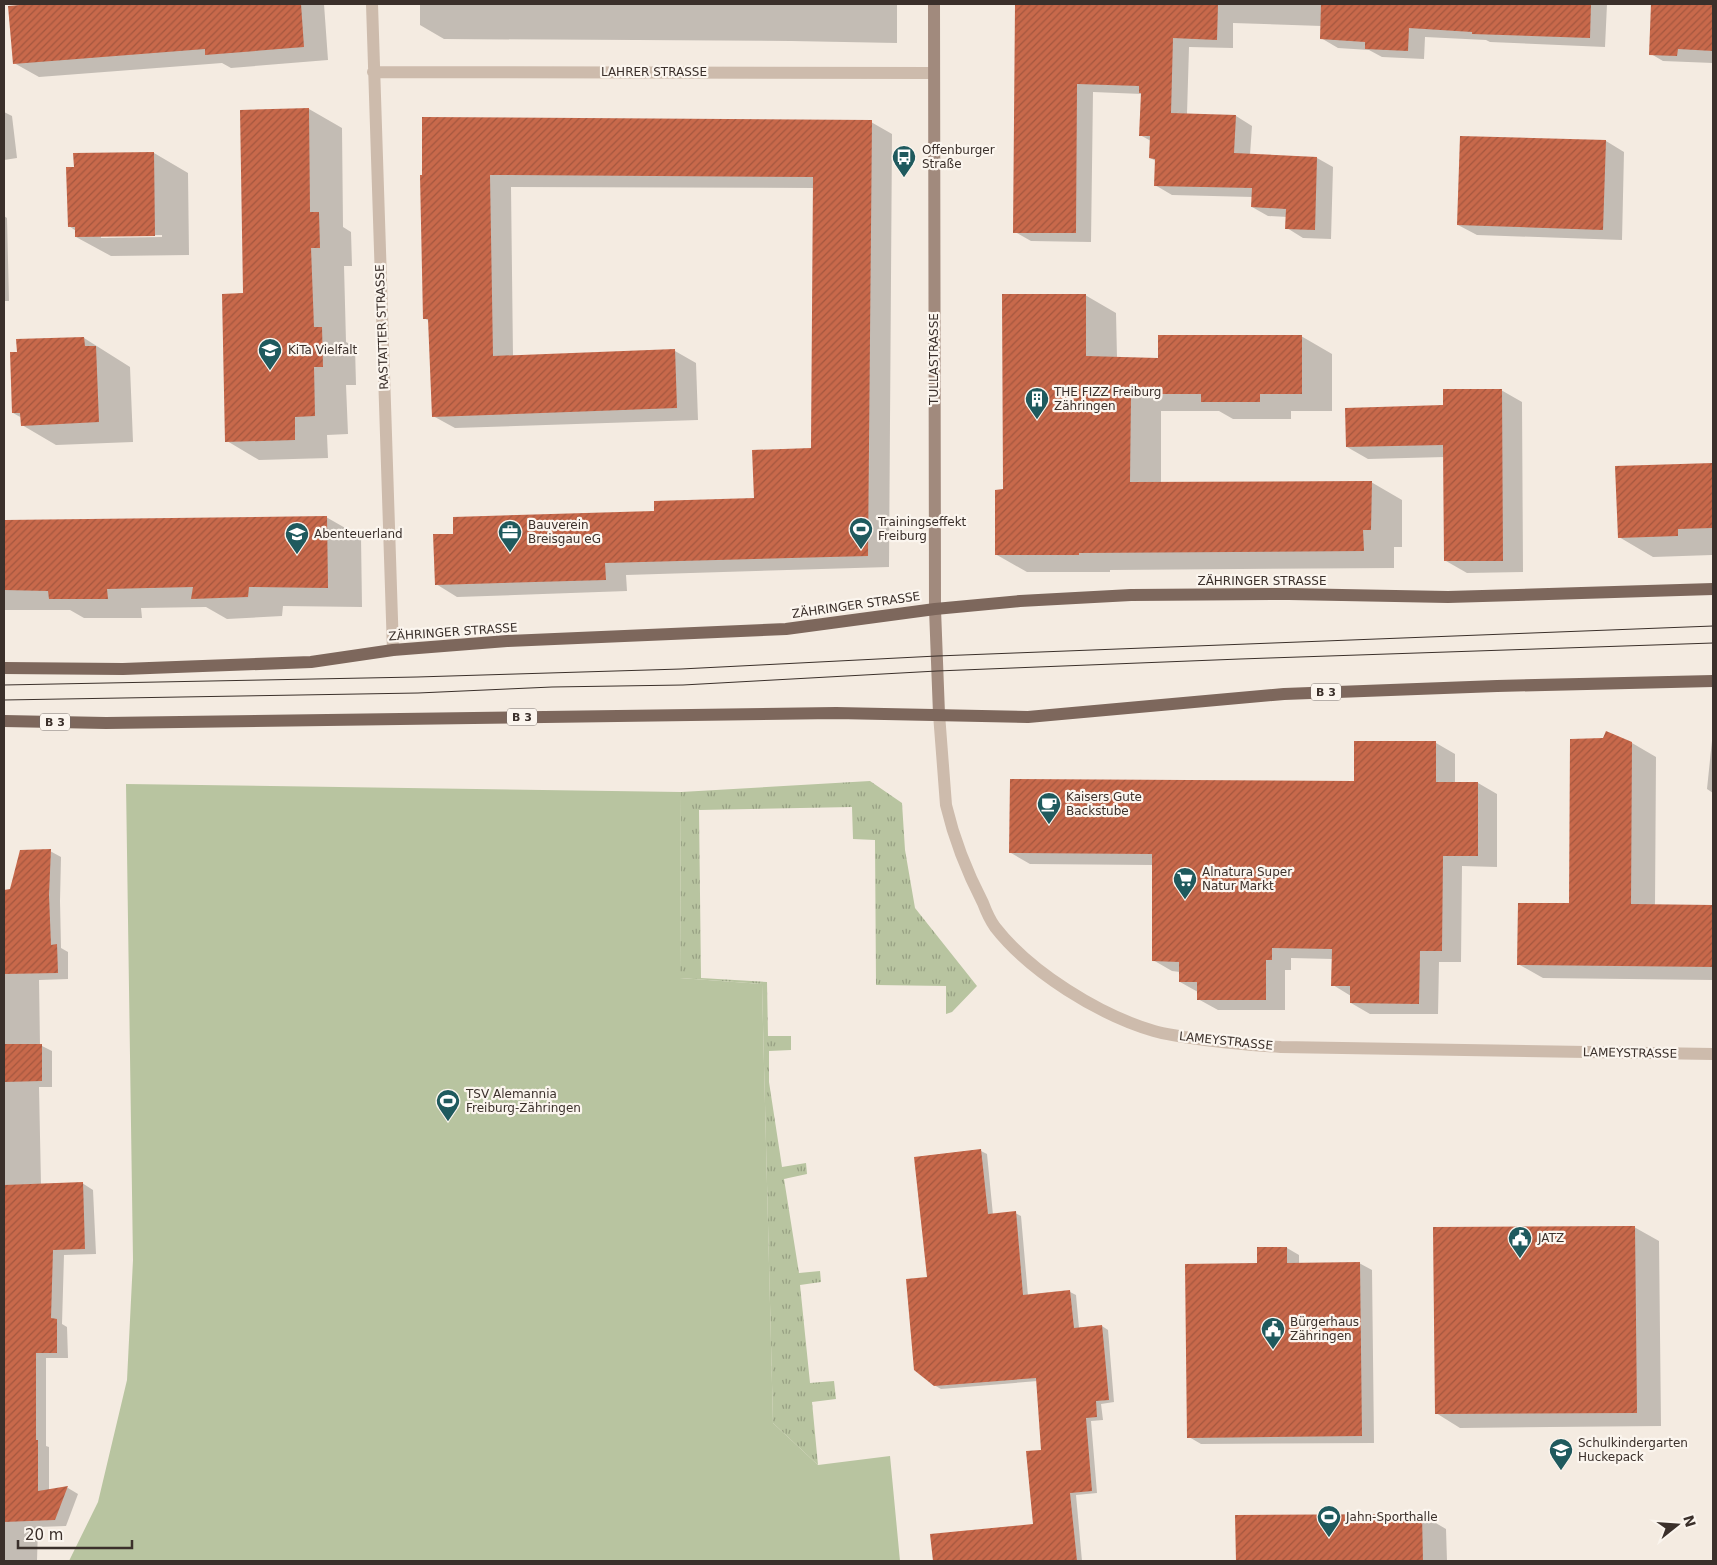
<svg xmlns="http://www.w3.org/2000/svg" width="1717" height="1565" viewBox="0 0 1717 1565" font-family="'DejaVu Sans',sans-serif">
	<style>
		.grass { fill: url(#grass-tufts) }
		.garden { fill: #b8c4a0 }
		.shadow { fill: #0003; fill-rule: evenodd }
		.building { fill: url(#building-hatch) }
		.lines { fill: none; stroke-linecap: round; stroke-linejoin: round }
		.street { stroke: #cdbbac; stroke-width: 12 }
		.secondary { stroke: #a18a7d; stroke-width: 12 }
		.primary { stroke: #7d675c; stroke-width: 12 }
		.tram { stroke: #3b302b; stroke-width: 1 }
		.labels { text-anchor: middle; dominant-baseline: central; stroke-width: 4.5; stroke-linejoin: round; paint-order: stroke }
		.shield { fill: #fbf5ee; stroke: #756b66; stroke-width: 1 }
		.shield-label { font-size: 11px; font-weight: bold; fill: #3b302b }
		.street-label { font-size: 12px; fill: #3b302b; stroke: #fbf5ee }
		.poi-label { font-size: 12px; fill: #3b302b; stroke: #fbf5ee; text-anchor: start }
	</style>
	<defs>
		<pattern id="grass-tufts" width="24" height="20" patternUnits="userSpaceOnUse" patternTransform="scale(1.25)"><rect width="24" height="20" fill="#b8c4a0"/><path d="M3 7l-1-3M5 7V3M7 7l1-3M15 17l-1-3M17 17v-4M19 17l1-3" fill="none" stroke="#97a083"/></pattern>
		<pattern id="building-hatch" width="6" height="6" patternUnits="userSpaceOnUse" patternTransform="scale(1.25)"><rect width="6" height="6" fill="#c8694b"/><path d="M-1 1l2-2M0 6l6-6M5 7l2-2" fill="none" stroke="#a4573f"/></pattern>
	</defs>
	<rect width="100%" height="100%" fill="#f4ebe1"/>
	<path class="grass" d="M 870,781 L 902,803 L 905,850 L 915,908 L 977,986 L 952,1012 L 946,1014 L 946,986 L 876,985 L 875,840 L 853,839 L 852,807 L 699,810 L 701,978 L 767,982 L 768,1036 L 791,1036 L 791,1050 L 769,1051 L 769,1082 L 782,1167 L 806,1163 L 807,1174 L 784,1179 L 799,1273 L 820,1271 L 821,1282 L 800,1285 L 810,1383 L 834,1381 L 836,1399 L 812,1402 L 818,1465 L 773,1423 L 762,984 L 680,978 L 681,792 Z"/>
	<path class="garden" d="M 126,784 L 681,792 L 680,978 L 762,984 L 773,1423 L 818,1465 L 890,1456 L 900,1561 L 69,1561 L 98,1502 L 127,1380 L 133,1260 Z"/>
	<path class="shadow" d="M 48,4 L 324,4 L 328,60 L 231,68 L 222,63 L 39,77 L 14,63 L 10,7 Z
		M 420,4 L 897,4 L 897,43 L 791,41 L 444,39 L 420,25 Z
		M 1016,4 L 1607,4 L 1605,47 L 1490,42 L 1486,40 L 1425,37 L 1424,59 L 1382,57 L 1369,50 L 1338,48 L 1321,38 L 1322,26 L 1233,23 L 1233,48 L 1189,47 L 1187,114 L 1236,116 L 1252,126 L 1250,155 L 1317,158 L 1333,167 L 1331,239 L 1303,238 L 1287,228 L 1287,217 L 1268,216 L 1252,207 L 1253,197 L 1172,195 L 1155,185 L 1156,161 L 1150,158 L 1151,141 L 1140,135 L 1142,94 L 1093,92 L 1091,242 L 1031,241 L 1015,232 Z
		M 1659,4 L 1713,4 L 1713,63 L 1663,61 L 1651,54 Z
		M 309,109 L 342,128 L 343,227 L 351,232 L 352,266 L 344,266 L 346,342 L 355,347 L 356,385 L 346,385 L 348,434 L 327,435 L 328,458 L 259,460 L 227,441 L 244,295 Z
		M 4,112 L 12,116 L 17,158 L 4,160 Z
		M 871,122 L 892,134 L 889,567 L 626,575 L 627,591 L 457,597 L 436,584 L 455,535 L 655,513 L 755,500 L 813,450 L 814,188 L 511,187 L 513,357 L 675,351 L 696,363 L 698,420 L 455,428 L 433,416 L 429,321 L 424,318 L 421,176 Z
		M 1606,141 L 1624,152 L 1622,240 L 1477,235 L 1458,225 Z
		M 154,153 L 188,173 L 189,255 L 111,256 L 76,237 L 76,231 L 69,226 ZM 162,235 L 162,237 L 101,238 L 101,236 Z
		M 4,216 L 7,218 L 9,301 L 4,301 Z
		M 1085,295 L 1116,313 L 1117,358 L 1160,359 L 1301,336 L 1332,354 L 1332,411 L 1291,411 L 1291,419 L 1233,419 L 1219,411 L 1161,411 L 1161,483 L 1371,482 L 1402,500 L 1402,547 L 1394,547 L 1394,568 L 1110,570 L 1110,572 L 1027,572 L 997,555 L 1004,491 Z
		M 84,338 L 130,367 L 133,442 L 56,445 L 22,425 L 22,418 L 13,413 Z
		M 1501,390 L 1522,402 L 1523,572 L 1467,573 L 1446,561 L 1445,457 L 1368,459 L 1347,447 L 1444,406 Z
		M 1713,464 L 1713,548 L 1712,548 L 1712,555 L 1653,557 L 1619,537 L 1616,467 Z
		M 326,517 L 361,537 L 362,607 L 283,606 L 282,616 L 227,619 L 206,607 L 141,608 L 142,618 L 84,618 L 70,610 L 4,610 L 4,523 Z
		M 1713,731 L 1713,793 L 1707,789 Z
		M 1436,743 L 1455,754 L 1455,783 L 1478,783 L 1497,794 L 1497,867 L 1462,866 L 1461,962 L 1439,962 L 1438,1014 L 1370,1014 L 1351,1003 L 1351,996 L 1333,985 L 1333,959 L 1291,958 L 1291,970 L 1285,970 L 1285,1010 L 1218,1010 L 1198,999 L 1198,992 L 1180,982 L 1180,972 L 1172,971 L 1153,960 L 1153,865 L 1030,864 L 1011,853 L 1355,783 Z
		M 1632,743 L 1656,757 L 1655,906 L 1713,906 L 1713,980 L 1543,978 L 1518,964 L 1570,905 Z
		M 50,851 L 61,857 L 60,901 L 61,948 L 68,952 L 68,979 L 39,980 L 40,1045 L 52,1051 L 52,1087 L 39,1087 L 41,1185 L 82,1183 L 93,1190 L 96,1254 L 64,1255 L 62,1324 L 67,1327 L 68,1358 L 46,1358 L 46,1446 L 49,1447 L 49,1491 L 68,1488 L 78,1494 L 66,1526 L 38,1527 L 37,1561 L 4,1561 L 4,891 L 11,890 Z
		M 981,1151 L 987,1154 L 993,1215 L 1015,1213 L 1021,1216 L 1028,1296 L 1070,1292 L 1076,1295 L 1079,1328 L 1102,1326 L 1108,1330 L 1114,1402 L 1101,1404 L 1103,1420 L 1091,1421 L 1097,1493 L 1076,1495 L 1082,1561 L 934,1561 L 931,1535 L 1034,1525 L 1042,1451 L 1038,1381 L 941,1389 L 934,1385 L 928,1278 Z
		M 1634,1227 L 1659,1241 L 1661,1426 L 1460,1428 L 1436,1413 Z
		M 1287,1248 L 1299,1255 L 1299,1264 L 1359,1263 L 1372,1270 L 1374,1443 L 1201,1444 L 1189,1437 L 1258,1264 Z
		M 1422,1515 L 1446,1529 L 1447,1561 L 1237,1561 L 1237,1517 Z"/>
	<path class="building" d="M 31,4 L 301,4 L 304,47 L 205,55 L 205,49 L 13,64 L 8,6 Z
		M 1015,4 L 1218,4 L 1217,40 L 1173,38 L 1171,113 L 1236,115 L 1234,153 L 1317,157 L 1315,230 L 1285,229 L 1286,209 L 1251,207 L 1252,188 L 1154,186 L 1155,159 L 1149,158 L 1150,136 L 1139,136 L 1141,93 L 1139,93 L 1139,86 L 1077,84 L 1076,233 L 1013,233 Z
		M 1321,4 L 1410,4 L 1408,51 L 1365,49 L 1365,42 L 1320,39 Z
		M 1410,4 L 1591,4 L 1590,38 L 1472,34 L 1472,32 L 1409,28 Z
		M 1651,4 L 1713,4 L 1713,51 L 1678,49 L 1677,56 L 1649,55 Z
		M 309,108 L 310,212 L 319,212 L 320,248 L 311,248 L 314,327 L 322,327 L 323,367 L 314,367 L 315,416 L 295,417 L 295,440 L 225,442 L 222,294 L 243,293 L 240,110 Z
		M 422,117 L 872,120 L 868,556 L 605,563 L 606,580 L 435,585 L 433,534 L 453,534 L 453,517 L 654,511 L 654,501 L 754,498 L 752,450 L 811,448 L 813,177 L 490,175 L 493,356 L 675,349 L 677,408 L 432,417 L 428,319 L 423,319 L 420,175 L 422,175 Z
		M 1460,136 L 1606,140 L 1603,230 L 1457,225 Z
		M 154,152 L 155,236 L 75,237 L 75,227 L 68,227 L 66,167 L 74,167 L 73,153 Z
		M 1002,294 L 1086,294 L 1086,356 L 1158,358 L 1158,335 L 1302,335 L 1302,394 L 1260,394 L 1260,402 L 1201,402 L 1201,394 L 1131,394 L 1130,482 L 1372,481 L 1371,530 L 1363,530 L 1364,551 L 1079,553 L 1079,555 L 995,555 L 995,490 L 1003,489 Z
		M 84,337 L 85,346 L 96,346 L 99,422 L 21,426 L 20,413 L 12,413 L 10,352 L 17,352 L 16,339 Z
		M 1443,389 L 1502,389 L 1503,561 L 1444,561 L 1443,445 L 1346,447 L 1345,408 L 1443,405 Z
		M 1713,463 L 1713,528 L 1678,529 L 1678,536 L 1618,538 L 1615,466 Z
		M 327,516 L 328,588 L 249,587 L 248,597 L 191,599 L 193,587 L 107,589 L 108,599 L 49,599 L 48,591 L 4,590 L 4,520 Z
		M 1606,731 L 1632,742 L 1631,904 L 1713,905 L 1713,967 L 1517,965 L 1518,903 L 1569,903 L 1570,739 L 1603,738 Z
		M 1354,741 L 1436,741 L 1436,782 L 1478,782 L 1478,856 L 1443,856 L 1442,951 L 1420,951 L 1419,1004 L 1350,1003 L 1350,986 L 1331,986 L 1332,949 L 1272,948 L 1272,960 L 1266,960 L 1266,1000 L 1197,1000 L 1197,982 L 1179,982 L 1179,962 L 1152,961 L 1152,854 L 1009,853 L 1010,779 L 1354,781 Z
		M 51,849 L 49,895 L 51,945 L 57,944 L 58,973 L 4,974 L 4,890 L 10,889 L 20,850 Z
		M 4,1044 L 42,1044 L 42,1081 L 4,1082 Z
		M 981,1149 L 988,1214 L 1016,1211 L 1023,1295 L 1070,1290 L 1074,1328 L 1102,1325 L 1109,1400 L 1096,1401 L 1097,1417 L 1086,1418 L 1092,1491 L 1070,1493 L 1077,1561 L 933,1561 L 930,1534 L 1033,1524 L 1026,1451 L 1041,1450 L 1036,1378 L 934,1386 L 914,1370 L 906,1279 L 927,1277 L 914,1157 Z
		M 83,1182 L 85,1249 L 53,1250 L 51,1318 L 57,1319 L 57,1353 L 36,1353 L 36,1440 L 38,1440 L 38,1491 L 68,1486 L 55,1520 L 4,1522 L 4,1185 Z
		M 1635,1226 L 1637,1413 L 1435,1414 L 1433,1227 Z
		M 1257,1247 L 1287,1247 L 1287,1263 L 1360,1262 L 1362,1436 L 1187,1438 L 1185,1264 L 1257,1263 Z
		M 1422,1514 L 1423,1561 L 1236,1561 L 1235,1515 Z"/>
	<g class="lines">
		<path class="street" d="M 372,4 L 393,650
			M 373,72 L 934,73
			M 939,714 L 946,805 C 954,839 967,872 983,903 C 986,911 990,920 995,927 C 1030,972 1099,1015 1154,1031 C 1164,1034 1174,1035 1184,1037 C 1216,1042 1249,1045 1281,1047 L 1713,1054"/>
		<path class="secondary" d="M 934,4 L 935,609 L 939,714"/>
		<path class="primary" d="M 4,668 L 123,669 L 311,662 L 393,650 L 507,641 L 786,629 L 935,609 L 1020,601 L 1131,595 L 1289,594 L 1448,597 L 1713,589
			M 4,721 L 106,723 L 836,713 L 1028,717 L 1284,694 L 1497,686 L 1713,681"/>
		<path class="tram" d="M 4,685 L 417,677 L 681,669 L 937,656 L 1713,626
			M 4,700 L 418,693 L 552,687 L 683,685 L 937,671 L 1240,659 L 1713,643"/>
	</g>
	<defs>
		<g id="bus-pin" transform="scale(1.25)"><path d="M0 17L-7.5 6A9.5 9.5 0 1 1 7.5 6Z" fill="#1f5a5e" stroke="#fbf5ee"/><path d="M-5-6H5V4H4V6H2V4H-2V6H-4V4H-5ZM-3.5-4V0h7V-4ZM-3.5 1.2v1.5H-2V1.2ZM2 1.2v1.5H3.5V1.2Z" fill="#fff"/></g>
		<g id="school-pin" transform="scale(1.25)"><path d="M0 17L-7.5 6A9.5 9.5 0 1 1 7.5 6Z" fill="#1f5a5e" stroke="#fbf5ee"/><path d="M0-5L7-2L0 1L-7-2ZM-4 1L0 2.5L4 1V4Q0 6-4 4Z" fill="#fff"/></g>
		<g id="building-pin" transform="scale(1.25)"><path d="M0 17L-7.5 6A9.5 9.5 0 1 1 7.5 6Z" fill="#1f5a5e" stroke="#fbf5ee"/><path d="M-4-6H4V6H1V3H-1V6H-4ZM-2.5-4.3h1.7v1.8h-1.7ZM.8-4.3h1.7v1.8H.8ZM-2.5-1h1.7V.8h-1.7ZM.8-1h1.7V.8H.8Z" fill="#fff"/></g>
		<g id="stadium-pin" transform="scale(1.25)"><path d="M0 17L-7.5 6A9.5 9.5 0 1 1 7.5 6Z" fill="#1f5a5e" stroke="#fbf5ee"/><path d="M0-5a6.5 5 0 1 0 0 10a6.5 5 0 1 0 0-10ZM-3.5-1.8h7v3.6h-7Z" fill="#fff"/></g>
		<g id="office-pin" transform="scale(1.25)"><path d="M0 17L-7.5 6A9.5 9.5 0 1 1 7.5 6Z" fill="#1f5a5e" stroke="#fbf5ee"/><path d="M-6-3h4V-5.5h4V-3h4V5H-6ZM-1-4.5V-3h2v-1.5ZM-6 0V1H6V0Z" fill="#fff"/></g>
		<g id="cafe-pin" transform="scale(1.25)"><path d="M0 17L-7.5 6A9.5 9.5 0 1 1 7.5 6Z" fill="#1f5a5e" stroke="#fbf5ee"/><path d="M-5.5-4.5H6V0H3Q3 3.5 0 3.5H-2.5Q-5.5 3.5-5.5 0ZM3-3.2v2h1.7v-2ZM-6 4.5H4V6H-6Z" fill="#fff"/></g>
		<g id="supermarket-pin" transform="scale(1.25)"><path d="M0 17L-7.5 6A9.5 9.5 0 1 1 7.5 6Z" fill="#1f5a5e" stroke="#fbf5ee"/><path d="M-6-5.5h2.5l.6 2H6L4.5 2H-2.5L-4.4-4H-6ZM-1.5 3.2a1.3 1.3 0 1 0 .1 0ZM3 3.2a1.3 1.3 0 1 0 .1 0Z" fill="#fff"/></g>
		<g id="civic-pin" transform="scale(1.25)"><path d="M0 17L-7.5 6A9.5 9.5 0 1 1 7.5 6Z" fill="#1f5a5e" stroke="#fbf5ee"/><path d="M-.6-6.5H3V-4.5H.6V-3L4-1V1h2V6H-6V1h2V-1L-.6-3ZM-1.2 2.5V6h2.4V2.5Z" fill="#fff"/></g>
	</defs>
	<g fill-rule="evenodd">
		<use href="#bus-pin" x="904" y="157"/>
		<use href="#school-pin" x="270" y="350"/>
		<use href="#building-pin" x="1037" y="399"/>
		<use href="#stadium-pin" x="861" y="529"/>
		<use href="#office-pin" x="510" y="532"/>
		<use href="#school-pin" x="297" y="534"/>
		<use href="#cafe-pin" x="1049" y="804"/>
		<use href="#supermarket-pin" x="1185" y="879"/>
		<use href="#stadium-pin" x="448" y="1101"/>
		<use href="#civic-pin" x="1520" y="1238"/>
		<use href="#civic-pin" x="1273" y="1329"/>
		<use href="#school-pin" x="1561" y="1450"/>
		<use href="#stadium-pin" x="1329" y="1517"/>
	</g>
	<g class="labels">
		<g class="shield">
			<rect x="1311" y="683.5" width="30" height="17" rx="4"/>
			<rect x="507" y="708.5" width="30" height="17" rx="4"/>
			<rect x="40" y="713.5" width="30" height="17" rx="4"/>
		</g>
		<g class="shield-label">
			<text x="1326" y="692">B 3</text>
			<text x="522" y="717">B 3</text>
			<text x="55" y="722">B 3</text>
		</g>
		<g class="street-label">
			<text x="654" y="72">LAHRER STRASSE</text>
			<text transform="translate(382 327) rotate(-92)">RASTATTER STRASSE</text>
			<text transform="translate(934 359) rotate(-90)">TULLASTRASSE</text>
			<text x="1262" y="581">ZÄHRINGER STRASSE</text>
			<text transform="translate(856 605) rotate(-8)">ZÄHRINGER STRASSE</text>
			<text transform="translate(453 632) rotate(-4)">ZÄHRINGER STRASSE</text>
			<text transform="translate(1226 1041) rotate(6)">LAMEYSTRASSE</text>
			<text transform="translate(1630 1053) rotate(1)">LAMEYSTRASSE</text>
		</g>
		<g class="poi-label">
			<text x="922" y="150">Offenburger<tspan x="922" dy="14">Straße</tspan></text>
			<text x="288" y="350">KiTa Vielfalt</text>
			<text x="1054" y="392">THE FIZZ Freiburg<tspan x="1054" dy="14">Zähringen</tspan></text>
			<text x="878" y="522">Trainingseffekt<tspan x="878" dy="14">Freiburg</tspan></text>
			<text x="528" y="525">Bauverein<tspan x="528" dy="14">Breisgau eG</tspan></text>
			<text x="314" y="534">Abenteuerland</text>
			<text x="1066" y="797">Kaisers Gute<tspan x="1066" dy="14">Backstube</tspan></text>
			<text x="1202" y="872">Alnatura Super<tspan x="1202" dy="14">Natur Markt</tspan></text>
			<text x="466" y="1094">TSV Alemannia<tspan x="466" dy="14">Freiburg-Zähringen</tspan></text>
			<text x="1538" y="1238">JATZ</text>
			<text x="1290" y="1322">Bürgerhaus<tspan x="1290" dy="14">Zähringen</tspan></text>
			<text x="1578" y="1443">Schulkindergarten<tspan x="1578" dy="14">Huckepack</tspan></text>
			<text x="1346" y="1517">Jahn-Sporthalle</text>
		</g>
	</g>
	<rect width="1717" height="1565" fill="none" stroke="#3b302b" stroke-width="10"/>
	<g transform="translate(1677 1525) rotate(73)" stroke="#fbf5ee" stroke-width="4" paint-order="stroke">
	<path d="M0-4L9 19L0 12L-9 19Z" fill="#3b302b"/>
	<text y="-8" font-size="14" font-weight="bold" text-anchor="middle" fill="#3b302b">N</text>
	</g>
	<path d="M18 1540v8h114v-8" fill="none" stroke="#3b302b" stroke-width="2.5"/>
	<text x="25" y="1540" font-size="15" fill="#3b302b" stroke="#fbf5ee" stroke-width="4" paint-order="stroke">20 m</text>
</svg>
